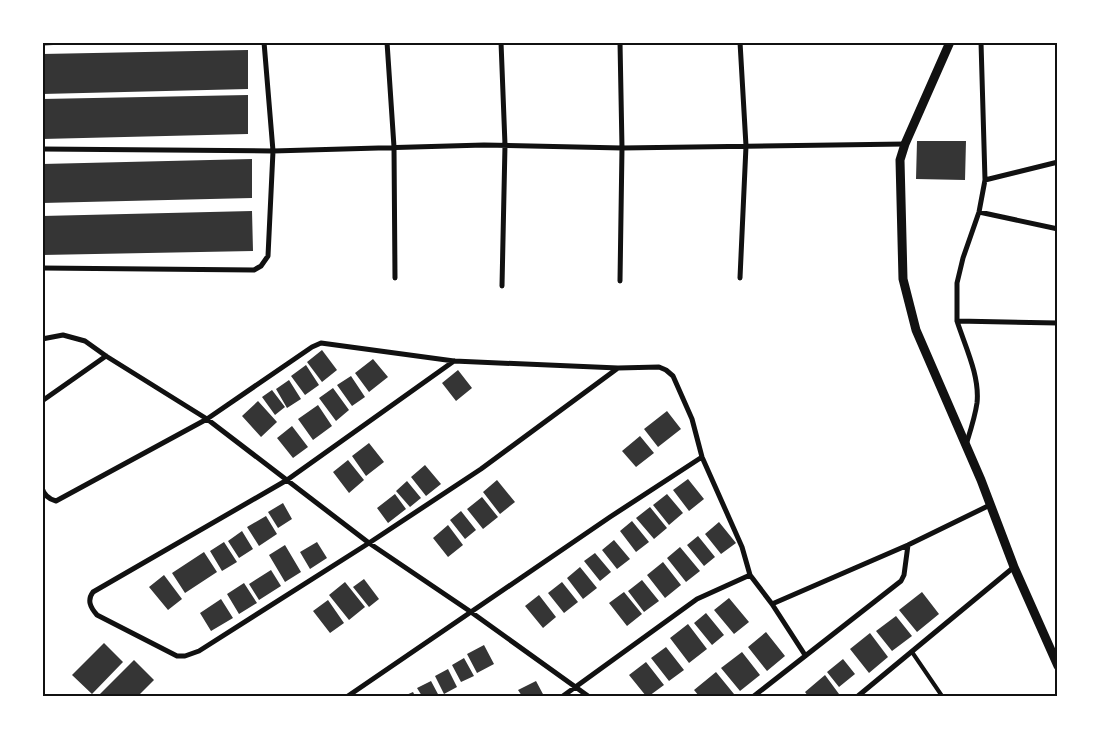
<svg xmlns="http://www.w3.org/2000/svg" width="1100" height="739" viewBox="0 0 1100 739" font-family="Lato,sans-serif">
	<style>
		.building { fill: #353535 }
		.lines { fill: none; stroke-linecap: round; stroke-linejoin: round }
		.service { stroke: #111; stroke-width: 4 }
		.minor { stroke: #111; stroke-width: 5 }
		.tertiary { stroke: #111; stroke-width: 9 }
		.neatline { fill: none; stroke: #111; stroke-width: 2 }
	</style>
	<rect width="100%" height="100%" fill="#fff"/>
	<path class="building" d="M 248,50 L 248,89 L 42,94 L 42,54 Z
		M 248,95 L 248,134 L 42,139 L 42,99 Z
		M 917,141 L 966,141 L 965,180 L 916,179 Z
		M 252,159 L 252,198 L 42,203 L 42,164 Z
		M 252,211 L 253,251 L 42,255 L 42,216 Z
		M 322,350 L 337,370 L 322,382 L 307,362 Z
		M 373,359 L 388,377 L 369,392 L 355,373 Z
		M 306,365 L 319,385 L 305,395 L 291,376 Z
		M 458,370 L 472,388 L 456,401 L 442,383 Z
		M 351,376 L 365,397 L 352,406 L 337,385 Z
		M 289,380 L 301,399 L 287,408 L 276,389 Z
		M 333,388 L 349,410 L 336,421 L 319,398 Z
		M 272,390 L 285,407 L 275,415 L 262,397 Z
		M 258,401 L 277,422 L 261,437 L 242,416 Z
		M 318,405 L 332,426 L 313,440 L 298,419 Z
		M 667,411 L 681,429 L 658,447 L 644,429 Z
		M 292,426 L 308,447 L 293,458 L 277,438 Z
		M 640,436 L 654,453 L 636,467 L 622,451 Z
		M 369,443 L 384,462 L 366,476 L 352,456 Z
		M 348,460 L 364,480 L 349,493 L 333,472 Z
		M 425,465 L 441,484 L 426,496 L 411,477 Z
		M 688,479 L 704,499 L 689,511 L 673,490 Z
		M 497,480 L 515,502 L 500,514 L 483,492 Z
		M 407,481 L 421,498 L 410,507 L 396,491 Z
		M 395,494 L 406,509 L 388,523 L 377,508 Z
		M 667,494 L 683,513 L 669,525 L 653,505 Z
		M 482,497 L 498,517 L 483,529 L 467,509 Z
		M 283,503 L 292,519 L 278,528 L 268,512 Z
		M 650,507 L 667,528 L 654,539 L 636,518 Z
		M 461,511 L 476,530 L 465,539 L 450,520 Z
		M 266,516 L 277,534 L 259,546 L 247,527 Z
		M 632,521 L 649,542 L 636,552 L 620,531 Z
		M 719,522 L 736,543 L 721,554 L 705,534 Z
		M 448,525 L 463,545 L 448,557 L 433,538 Z
		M 242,531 L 253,549 L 239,558 L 228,541 Z
		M 698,536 L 715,557 L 704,566 L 687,545 Z
		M 614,540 L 630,559 L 617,569 L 602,550 Z
		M 224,542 L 237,562 L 222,571 L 210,551 Z
		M 317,542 L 327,558 L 310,569 L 300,552 Z
		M 285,545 L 301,572 L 285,582 L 269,555 Z
		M 680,547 L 700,571 L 686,582 L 667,558 Z
		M 204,552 L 217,572 L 185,593 L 172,573 Z
		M 595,553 L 611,572 L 600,581 L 584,561 Z
		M 663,562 L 681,585 L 665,598 L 647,575 Z
		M 580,567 L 597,588 L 583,599 L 567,578 Z
		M 271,570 L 281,586 L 259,600 L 249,584 Z
		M 164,575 L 182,599 L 168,610 L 149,587 Z
		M 364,579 L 379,599 L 369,607 L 353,587 Z
		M 642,580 L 659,601 L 644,612 L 628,591 Z
		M 345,582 L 365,607 L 349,620 L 329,595 Z
		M 562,582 L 578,602 L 564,613 L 548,593 Z
		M 244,583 L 257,603 L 239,614 L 227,594 Z
		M 624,592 L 642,614 L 627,626 L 609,603 Z
		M 922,592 L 939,614 L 917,632 L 899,610 Z
		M 539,595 L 556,617 L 543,628 L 525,606 Z
		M 729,598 L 749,622 L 734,634 L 714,610 Z
		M 221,599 L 233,618 L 211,631 L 200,613 Z
		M 328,600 L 344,623 L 330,633 L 313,611 Z
		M 706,613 L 724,635 L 712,645 L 694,623 Z
		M 896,616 L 912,636 L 892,651 L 876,631 Z
		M 688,624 L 707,649 L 689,663 L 670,638 Z
		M 766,632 L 785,656 L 767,671 L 748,647 Z
		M 870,633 L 888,657 L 869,673 L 850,649 Z
		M 104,643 L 123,662 L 92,694 L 72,675 Z
		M 484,645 L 494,664 L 477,673 L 467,654 Z
		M 666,647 L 684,670 L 669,681 L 651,658 Z
		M 742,652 L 760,675 L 740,691 L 721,668 Z
		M 464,658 L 474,676 L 461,682 L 452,665 Z
		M 843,659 L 855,674 L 839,687 L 827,672 Z
		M 134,660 L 154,680 L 138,696 L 98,696 Z
		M 646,662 L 664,685 L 649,696 L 646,696 L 629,675 Z
		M 448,669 L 457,687 L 444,694 L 435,676 Z
		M 716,672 L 734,694 L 731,696 L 699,696 L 694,690 Z
		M 825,675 L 839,694 L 835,696 L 808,696 L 805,692 Z
		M 431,681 L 439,696 L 422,696 L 417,688 Z
		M 536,681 L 544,696 L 522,696 L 518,690 Z
		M 413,692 L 415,696 L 404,696 Z"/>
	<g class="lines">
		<path class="service" d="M 912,652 L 942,696"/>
		<path class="minor" d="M 387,42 L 394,147 L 395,278
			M 501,42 L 505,145 L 502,286
			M 740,42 L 746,146 L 740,278
			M 42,43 L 64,42
			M 42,149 L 273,151 L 484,145 L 622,148 L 905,144
			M 985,180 L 1058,162
			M 979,212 L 1058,229
			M 42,268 L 254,270 L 261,266 L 268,256 L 273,151 L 264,42
			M 620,281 L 622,148 L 620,42
			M 957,321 L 957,283 L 963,258 L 979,212 L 985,180 L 981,42
			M 42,339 L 63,335 L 85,341 L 106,356 L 207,419 L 369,543 L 471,612 L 588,696
			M 618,368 L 659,367 L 666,370 L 673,376 L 692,419 L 702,457 L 742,547 L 750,575 L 772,604 L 805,655
			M 42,401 L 106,356
			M 966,445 C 970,432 975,417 977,403 C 980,376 965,346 957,321 L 1058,323
			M 42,488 C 44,495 48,499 56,501 L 207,419 L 312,347 L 321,343 L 454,361 L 618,368 L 481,469 L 369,543 L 199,651 L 185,656 L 177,656 L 97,615 C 90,607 87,600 93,592 L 287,480 L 454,361
			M 772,604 L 908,545 L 990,505
			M 348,696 L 610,517 L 702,457
			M 563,696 L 697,599 L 750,575
			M 754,696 L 901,581 L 904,575 L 908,545
			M 858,696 L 1014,567"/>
		<path class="tertiary" d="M 950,42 L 905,144 L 900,160 L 903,279 L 916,330 L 981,480 L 1014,567 L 1058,666"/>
	</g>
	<rect width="1100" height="739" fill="none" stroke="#ffffff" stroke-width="88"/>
	<rect x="44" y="44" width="1012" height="651" class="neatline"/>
</svg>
